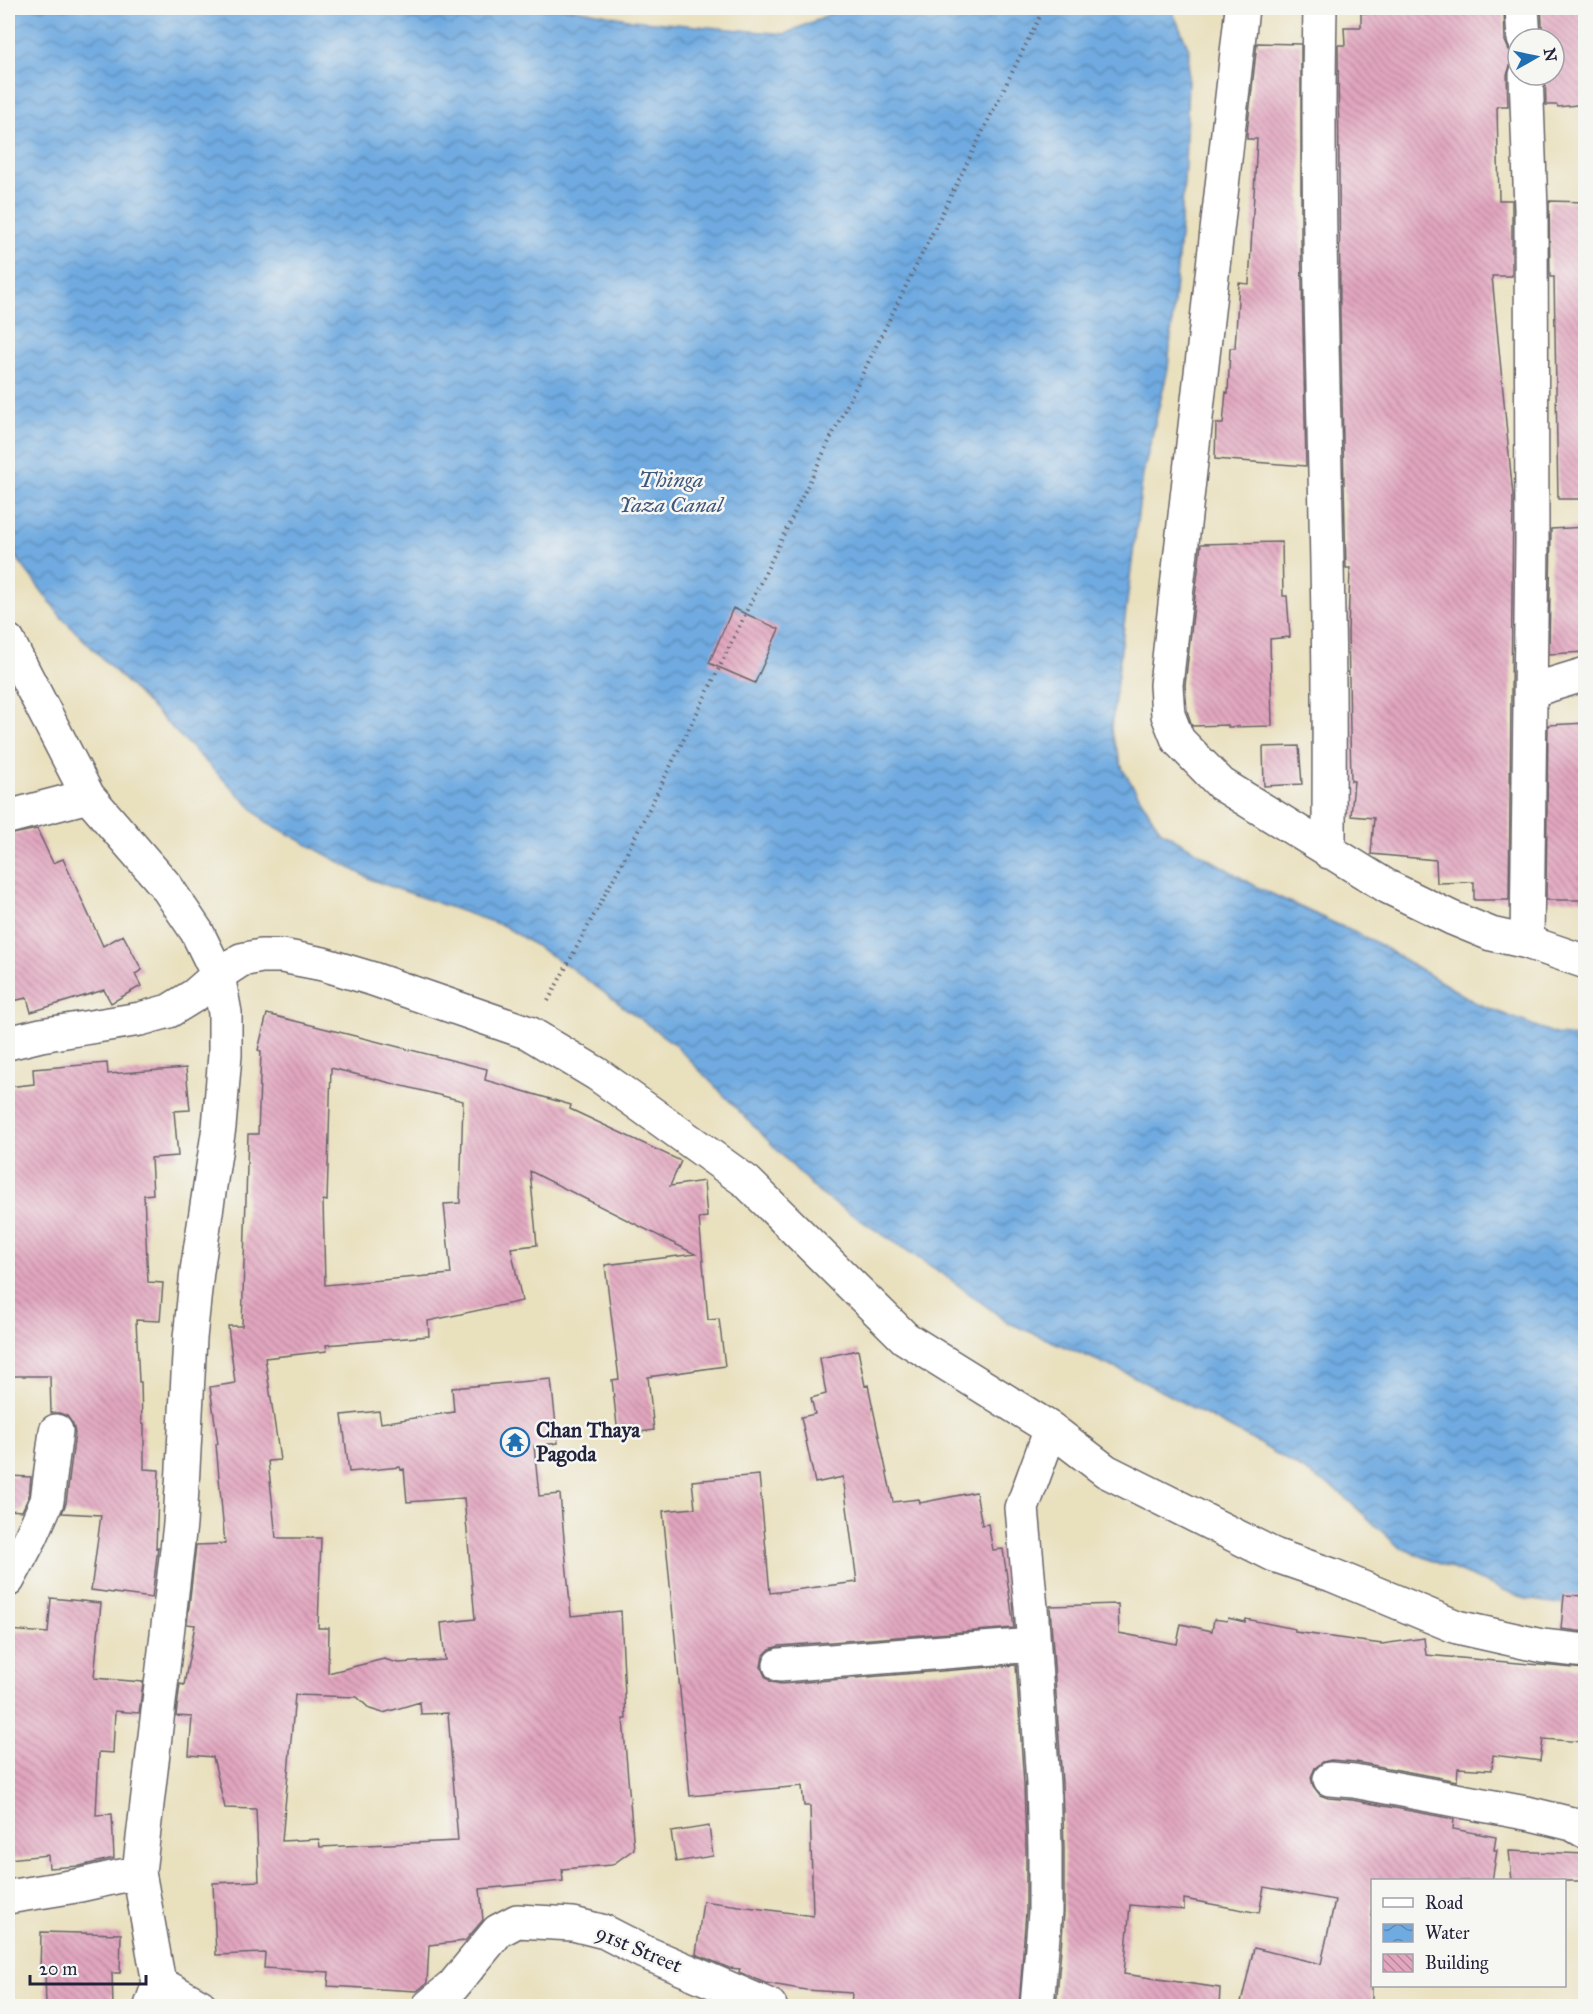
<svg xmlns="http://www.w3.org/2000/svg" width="1593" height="2014" viewBox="0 0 1593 2014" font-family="'IM FELL Great Primer',serif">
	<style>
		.water { fill: url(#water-waves); stroke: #48668e; stroke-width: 1.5 }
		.building { fill: url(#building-back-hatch); fill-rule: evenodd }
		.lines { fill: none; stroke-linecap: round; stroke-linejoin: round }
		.minor-casing { stroke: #686469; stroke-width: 36 }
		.path { stroke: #686469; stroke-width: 4; stroke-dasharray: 1.5 4.5; stroke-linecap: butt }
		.minor { stroke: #fff; stroke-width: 33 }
		.labels { text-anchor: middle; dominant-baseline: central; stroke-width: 5; stroke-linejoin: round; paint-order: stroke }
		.poi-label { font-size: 21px; font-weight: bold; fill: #22223b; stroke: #f6f6f2; text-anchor: start }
		.street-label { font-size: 21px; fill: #22223b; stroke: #f6f6f2 }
		.water-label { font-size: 22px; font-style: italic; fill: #41587d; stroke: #f6f6f2 }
	</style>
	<defs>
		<pattern id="water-waves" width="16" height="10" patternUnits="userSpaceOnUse" patternTransform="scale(1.5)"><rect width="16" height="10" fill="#6faae0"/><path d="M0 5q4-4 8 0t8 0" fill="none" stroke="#5b8ab7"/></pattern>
		<pattern id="building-back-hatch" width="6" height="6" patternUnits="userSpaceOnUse" patternTransform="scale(1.5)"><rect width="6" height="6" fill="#e2a6bf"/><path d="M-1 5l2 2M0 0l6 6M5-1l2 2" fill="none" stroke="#b7879c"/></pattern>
	</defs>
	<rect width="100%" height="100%" fill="#f6f6f2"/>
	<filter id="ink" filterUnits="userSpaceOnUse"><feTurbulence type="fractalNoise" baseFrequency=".0167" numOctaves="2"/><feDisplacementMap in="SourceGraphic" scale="12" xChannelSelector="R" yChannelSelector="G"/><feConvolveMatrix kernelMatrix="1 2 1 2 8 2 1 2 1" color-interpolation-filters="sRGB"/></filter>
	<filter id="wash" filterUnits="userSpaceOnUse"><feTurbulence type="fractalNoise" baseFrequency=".008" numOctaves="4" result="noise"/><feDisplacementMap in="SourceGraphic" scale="24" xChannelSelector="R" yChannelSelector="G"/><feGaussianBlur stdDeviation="1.35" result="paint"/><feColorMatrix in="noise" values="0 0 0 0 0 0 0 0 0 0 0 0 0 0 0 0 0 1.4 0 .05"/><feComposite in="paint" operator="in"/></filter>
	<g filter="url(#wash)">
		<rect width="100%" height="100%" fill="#e9e0be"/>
		<path class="water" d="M 8,8 L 572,8 L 632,20 L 785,34 L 843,8 L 1171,8 L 1189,49 L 1185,166 L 1180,236 L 1168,369 L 1143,474 L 1111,730 L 1123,770 L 1160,830 L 1257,887 L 1373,941 L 1478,1004 L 1558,1035 L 1585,1038 L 1585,1608 L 1526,1599 L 1399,1547 L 1337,1490 L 1260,1444 L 1129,1374 L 1009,1323 L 943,1274 L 819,1193 L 674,1044 L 568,966 L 504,926 L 372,880 L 265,821 L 62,618 L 8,546 Z"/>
		<g id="blocks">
			<path class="building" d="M 1431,8 L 1504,8 L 1505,41 L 1509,50 L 1518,56 L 1510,66 L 1507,75 L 1508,106 L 1497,106 L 1499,200 L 1512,200 L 1512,276 L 1492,276 L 1513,496 L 1509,900 L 1474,900 L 1474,882 L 1437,883 L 1436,860 L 1371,854 L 1374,818 L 1351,816 L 1354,781 L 1351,781 L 1348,631 L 1350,568 L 1346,568 L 1340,314 L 1338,45 L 1345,45 L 1344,27 L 1361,27 L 1361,13 L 1431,12 Z
				M 1541,8 L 1586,8 L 1586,104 L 1558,107 L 1557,105 L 1546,105 L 1545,75 L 1554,75 L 1554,39 L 1543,39 Z
				M 1257,43 L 1301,44 L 1301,238 L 1306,466 L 1215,459 L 1216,424 L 1223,424 L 1226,392 L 1228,393 L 1230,348 L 1235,348 L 1239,283 L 1249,284 L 1257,139 L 1247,139 L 1247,133 Z
				M 1549,201 L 1586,202 L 1586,499 L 1558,499 L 1554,277 L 1550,277 Z
				M 1586,527 L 1586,652 L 1549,654 L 1551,529 Z
				M 1282,542 L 1283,596 L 1287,596 L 1290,637 L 1270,639 L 1272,726 L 1228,727 L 1228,725 L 1192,726 L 1187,711 L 1185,685 L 1201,544 Z
				M 733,608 L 779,629 L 755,683 L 709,663 Z
				M 1586,723 L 1586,900 L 1546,900 L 1548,725 Z
				M 1299,746 L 1302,784 L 1264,786 L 1263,747 Z
				M 37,829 L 53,863 L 63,859 L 103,946 L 123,935 L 142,970 L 135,974 L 141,986 L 111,1003 L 104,990 L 31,1012 L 27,998 L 8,1002 L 8,835 Z
				M 267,1014 L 487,1069 L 485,1080 L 571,1105 L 570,1109 L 681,1161 L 670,1186 L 704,1181 L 707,1217 L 699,1218 L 708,1320 L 719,1319 L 725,1366 L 648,1377 L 654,1430 L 618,1435 L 612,1380 L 619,1379 L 605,1265 L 695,1254 L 530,1171 L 537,1245 L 511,1248 L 522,1301 L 428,1321 L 429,1336 L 326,1345 L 327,1351 L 265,1358 L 280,1460 L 268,1461 L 276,1538 L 321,1538 L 318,1628 L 329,1628 L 328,1673 L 384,1659 L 398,1663 L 445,1660 L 441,1623 L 475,1619 L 464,1498 L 407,1502 L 404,1469 L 401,1470 L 400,1467 L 349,1472 L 342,1415 L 379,1411 L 381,1423 L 454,1412 L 452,1388 L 551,1379 L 558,1443 L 534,1446 L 539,1496 L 560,1494 L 571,1616 L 621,1611 L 626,1719 L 623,1719 L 634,1849 L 612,1865 L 562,1869 L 563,1881 L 480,1889 L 483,1920 L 465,1941 L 429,1945 L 427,1983 L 417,1991 L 328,1986 L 329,1972 L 264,1968 L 265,1953 L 216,1955 L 213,1883 L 259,1881 L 256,1809 L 225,1808 L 213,1757 L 189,1755 L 192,1717 L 176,1716 L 180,1684 L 184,1685 L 195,1625 L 187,1624 L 196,1545 L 225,1544 L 216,1444 L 218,1444 L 210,1387 L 235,1383 L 228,1326 L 242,1326 L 248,1134 L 258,1134 L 261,1051 L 258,1050 ZM 331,1068 L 463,1101 L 460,1203 L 444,1204 L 451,1274 L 325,1285 L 323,1200 L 327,1201 ZM 295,1695 L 357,1697 L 370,1709 L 383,1713 L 420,1702 L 421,1714 L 448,1713 L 458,1841 L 320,1847 L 319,1839 L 282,1841 Z
				M 107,1063 L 108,1074 L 186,1068 L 190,1110 L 174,1111 L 178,1156 L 151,1158 L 153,1194 L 144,1195 L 148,1282 L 163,1283 L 160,1321 L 136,1320 L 139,1382 L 141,1382 L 142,1424 L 144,1424 L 144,1469 L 159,1470 L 156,1548 L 158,1547 L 152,1598 L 91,1590 L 101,1515 L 62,1513 L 66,1503 L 75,1433 L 73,1424 L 67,1416 L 59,1413 L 51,1413 L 50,1376 L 8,1376 L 8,1087 L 34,1084 L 33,1069 Z
				M 858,1350 L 865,1386 L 868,1385 L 893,1502 L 919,1499 L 920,1503 L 976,1492 L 982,1525 L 988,1524 L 993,1550 L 1003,1549 L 1014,1628 L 779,1646 L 770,1649 L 763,1656 L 761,1667 L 765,1676 L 771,1682 L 781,1684 L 1016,1665 L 1024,1785 L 1026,1848 L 1026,1911 L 1019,2007 L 851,2007 L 852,1993 L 806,1990 L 765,1983 L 739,1972 L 740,1969 L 729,1968 L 696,1954 L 703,1901 L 813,1916 L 810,1806 L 804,1806 L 802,1786 L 690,1796 L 663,1511 L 695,1508 L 692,1481 L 759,1475 L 770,1593 L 857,1582 L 843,1477 L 815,1483 L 801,1417 L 815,1414 L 811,1398 L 826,1394 L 820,1358 Z
				M 8,1476 L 31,1477 L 29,1496 L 22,1511 L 8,1510 Z
				M 1564,1595 L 1586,1596 L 1586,1632 L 1561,1629 Z
				M 51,1598 L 101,1603 L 94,1678 L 143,1682 L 139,1713 L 115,1711 L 113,1753 L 99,1752 L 96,1815 L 112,1814 L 114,1858 L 80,1866 L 49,1868 L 48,1855 L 8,1859 L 8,1630 L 48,1633 Z
				M 1118,1604 L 1119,1633 L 1177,1644 L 1181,1624 L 1212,1631 L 1214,1619 L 1227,1621 L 1228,1618 L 1245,1622 L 1246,1619 L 1295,1629 L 1295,1632 L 1382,1644 L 1424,1638 L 1426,1655 L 1586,1669 L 1583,1742 L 1543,1739 L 1540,1761 L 1493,1755 L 1492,1770 L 1458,1768 L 1457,1781 L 1356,1762 L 1331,1760 L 1323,1762 L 1315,1768 L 1311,1777 L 1313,1786 L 1320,1795 L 1328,1798 L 1352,1800 L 1454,1819 L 1453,1829 L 1496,1837 L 1494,1850 L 1497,1850 L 1492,1881 L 1372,1881 L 1372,2007 L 1240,2007 L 1254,1948 L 1321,1964 L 1335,1900 L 1264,1887 L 1259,1913 L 1184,1899 L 1184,1910 L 1130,1905 L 1124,1974 L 1220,1988 L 1219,2007 L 1056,2007 L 1064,1913 L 1064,1848 L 1062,1783 L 1050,1606 Z
				M 709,1826 L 713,1856 L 676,1862 L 671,1832 Z
				M 1509,1851 L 1586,1854 L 1586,1881 L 1512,1881 Z
				M 41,1932 L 121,1934 L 120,1973 L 112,1973 L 113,2007 L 46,2007 L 45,1971 L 40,1971 Z"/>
		</g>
	</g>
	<g filter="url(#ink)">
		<use href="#blocks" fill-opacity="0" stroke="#686469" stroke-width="1.5"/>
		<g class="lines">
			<g class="minor-casing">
				<path id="minor" d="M 1242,8 L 1166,685 L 1168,715 L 1178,740 L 1221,784 L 1388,887 L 1452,918 L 1491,934 L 1527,942 L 1586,962
					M 1320,8 C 1316,212 1325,416 1328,621 C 1330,698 1329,775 1329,852
					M 1522,8 L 1524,39
					M 1526,75 L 1531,209 L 1532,541 L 1527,942
					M 8,641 L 88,796 L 166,886 L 197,932 L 218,975 L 241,960 L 261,956 L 282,956 L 323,964 L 373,979 L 529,1033 L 597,1074 L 747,1182 L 905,1338 L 1051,1429 L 1106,1471 L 1274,1555 L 1332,1575 L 1457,1627 L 1542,1646 L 1586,1651
					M 1530,691 L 1586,674
					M 8,817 L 88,796
					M 8,1043 L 41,1035 L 140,1019 L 169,1011 L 195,995 L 218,975 L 225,1013 L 225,1055 L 219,1127 L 197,1271 L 190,1338 L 180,1524 L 139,1872 L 159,1983 L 151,2006
					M 8,1580 L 31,1537 L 47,1501 L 56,1431
					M 780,1665 L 1033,1645
					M 1330,1779 L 1354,1781 L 1531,1814 L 1572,1824 L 1586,1832
					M 8,1897 L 76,1886 L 139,1872
					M 159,1983 L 200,2006
					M 429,2006 L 453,1986 L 498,1931 L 517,1921 L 573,1924 L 605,1932 L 644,1952 L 770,2006
					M 1037,2006 L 1045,1912 L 1045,1848 L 1043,1784 L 1032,1619 L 1022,1508 L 1051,1429"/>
			</g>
			<path class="path" d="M 548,1001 L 625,857 L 703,701 L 838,423 L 1044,8"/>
			<use href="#minor" class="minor"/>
		</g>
	</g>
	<defs>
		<g id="temple-ring" transform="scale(1.5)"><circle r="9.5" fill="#f6f6f2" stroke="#1f6fb2" stroke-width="1.5"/><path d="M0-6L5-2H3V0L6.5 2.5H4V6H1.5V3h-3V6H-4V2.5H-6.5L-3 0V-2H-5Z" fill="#1f6fb2"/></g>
	</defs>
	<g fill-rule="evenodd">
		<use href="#temple-ring" x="515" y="1442"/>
	</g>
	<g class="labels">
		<g class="poi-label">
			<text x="536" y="1430">Chan Thaya<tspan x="536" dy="24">Pagoda</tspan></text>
		</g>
		<g class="street-label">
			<text transform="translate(639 1949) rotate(23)">91st Street</text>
		</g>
		<g class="water-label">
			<text x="671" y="479">Thinga<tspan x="671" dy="25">Yaza Canal</tspan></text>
		</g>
	</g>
	<rect width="1593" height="2014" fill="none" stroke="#f6f6f2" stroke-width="30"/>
	<rect x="1371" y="1879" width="195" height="108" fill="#f6f6f2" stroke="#a1a1a9" stroke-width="1.5"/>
	<rect x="1383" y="1898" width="30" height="9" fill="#ffffff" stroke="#a1a1a9" stroke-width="1.5"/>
	<text x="1425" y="1909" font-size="18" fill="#22223b">Road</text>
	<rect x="1383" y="1924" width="30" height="18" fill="url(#water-waves)" stroke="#a1a1a9" stroke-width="1.5"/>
	<text x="1425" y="1939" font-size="18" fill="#22223b">Water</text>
	<rect x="1383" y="1954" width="30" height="18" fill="url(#building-back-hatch)" stroke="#a1a1a9" stroke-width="1.5"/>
	<text x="1425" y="1969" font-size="18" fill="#22223b">Building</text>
	<g transform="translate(1536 57) rotate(81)"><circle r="28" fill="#f6f6f2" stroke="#a1a1a9" stroke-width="1.5"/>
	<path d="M0-4.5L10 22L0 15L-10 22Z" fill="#1f6fb2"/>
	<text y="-9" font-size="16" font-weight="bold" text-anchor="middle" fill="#22223b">N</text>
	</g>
	<path d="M30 1975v9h116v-9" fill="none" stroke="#22223b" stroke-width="3"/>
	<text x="39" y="1975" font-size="18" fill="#22223b" stroke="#f6f6f2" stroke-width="4.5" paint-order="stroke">20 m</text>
</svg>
